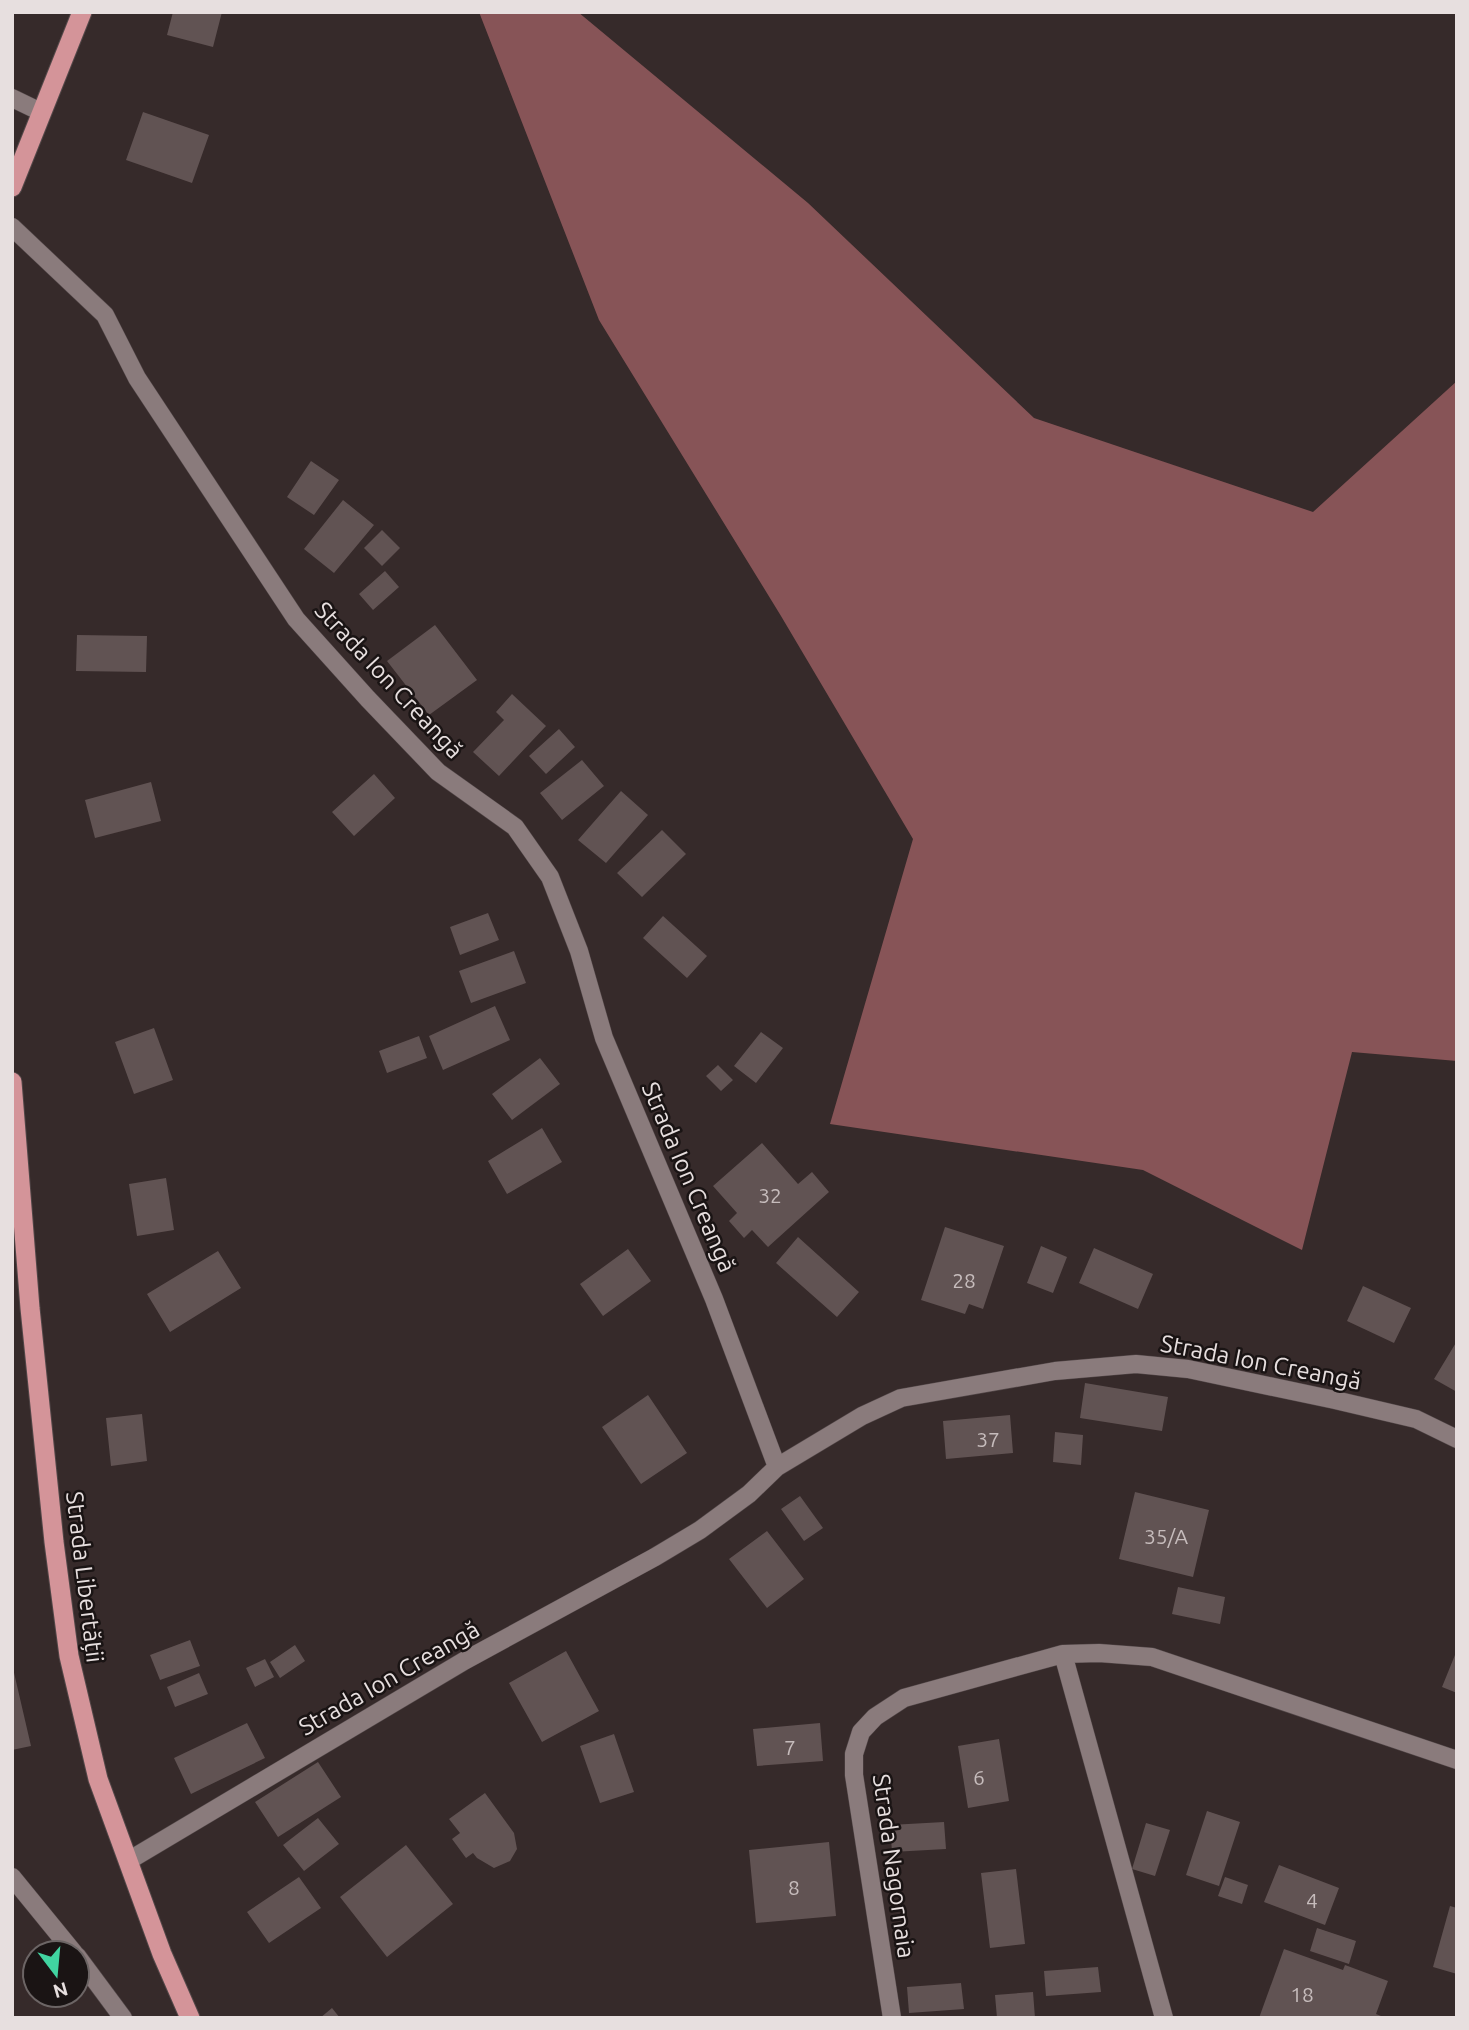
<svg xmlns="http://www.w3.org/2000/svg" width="1469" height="2030" viewBox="0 0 1469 2030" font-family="Ubuntu,sans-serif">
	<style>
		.forest { fill: #875457 }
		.building { fill: #615353 }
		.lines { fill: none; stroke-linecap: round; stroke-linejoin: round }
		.minor-casing { stroke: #524748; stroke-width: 19 }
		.trunk-casing { stroke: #524748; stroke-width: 21 }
		.minor { stroke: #8a7b7c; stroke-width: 18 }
		.trunk { stroke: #d49499; stroke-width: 19 }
		.labels { text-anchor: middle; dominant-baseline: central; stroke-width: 5; stroke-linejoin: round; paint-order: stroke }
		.number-label { font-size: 21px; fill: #c6bcbc }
		.street-label { font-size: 24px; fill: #e7dfdf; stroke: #1a1414 }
	</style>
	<rect width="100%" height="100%" fill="#362a2a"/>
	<path class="forest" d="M 479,12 L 578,12 L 808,203 L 1034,418 L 1313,512 L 1457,381 L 1457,1061 L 1352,1052 L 1302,1250 L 1143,1170 L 830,1124 L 913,839 L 781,616 L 599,320 Z"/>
	<path class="building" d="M 173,12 L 222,12 L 213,47 L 167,35 Z
		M 143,112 L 209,135 L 192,183 L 126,160 Z
		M 311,461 L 339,480 L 314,515 L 287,497 Z
		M 343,500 L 374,525 L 334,573 L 304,549 Z
		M 382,530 L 400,548 L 382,566 L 364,548 Z
		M 385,571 L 399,587 L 373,610 L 359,594 Z
		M 435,625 L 477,680 L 429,715 L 387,661 Z
		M 77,635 L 147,636 L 146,672 L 76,671 Z
		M 512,694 L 546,726 L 499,776 L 473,752 L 504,720 L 496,712 Z
		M 559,729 L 575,747 L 546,774 L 529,756 Z
		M 582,760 L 604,786 L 562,820 L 540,793 Z
		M 374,774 L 395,798 L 354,836 L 332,812 Z
		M 151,782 L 161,821 L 95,838 L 85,800 Z
		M 621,791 L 648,815 L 606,863 L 578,840 Z
		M 662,830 L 686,854 L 642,897 L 617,873 Z
		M 488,913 L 499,940 L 460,955 L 450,927 Z
		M 663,916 L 707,956 L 687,978 L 643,938 Z
		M 514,951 L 526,983 L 471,1003 L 459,971 Z
		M 495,1006 L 510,1040 L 443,1070 L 429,1036 Z
		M 154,1028 L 173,1080 L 134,1094 L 115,1042 Z
		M 761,1032 L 783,1048 L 756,1083 L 734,1066 Z
		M 419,1036 L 427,1058 L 387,1073 L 379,1051 Z
		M 540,1058 L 560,1084 L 512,1120 L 492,1094 Z
		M 718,1065 L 733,1080 L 721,1091 L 706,1076 Z
		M 542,1128 L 562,1162 L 507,1194 L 488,1161 Z
		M 762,1143 L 798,1184 L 812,1172 L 829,1192 L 768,1247 L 752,1230 L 744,1238 L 729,1221 L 737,1213 L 713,1186 Z
		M 166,1178 L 174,1230 L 137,1236 L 129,1184 Z
		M 945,1227 L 1004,1246 L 983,1309 L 969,1304 L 965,1314 L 921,1300 Z
		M 798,1237 L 859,1292 L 837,1317 L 776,1263 Z
		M 1041,1246 L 1067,1257 L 1053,1293 L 1027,1283 Z
		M 1094,1248 L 1153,1274 L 1138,1309 L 1079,1283 Z
		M 628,1249 L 651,1281 L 603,1316 L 580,1284 Z
		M 218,1251 L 241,1288 L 170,1332 L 147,1294 Z
		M 1363,1286 L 1411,1308 L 1394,1343 L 1347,1321 Z
		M 1457,1341 L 1457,1392 L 1434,1379 Z
		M 1085,1383 L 1168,1397 L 1162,1431 L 1080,1418 Z
		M 648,1395 L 687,1453 L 641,1484 L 602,1427 Z
		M 142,1414 L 147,1461 L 111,1466 L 106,1418 Z
		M 1010,1415 L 1013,1453 L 946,1459 L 943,1421 Z
		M 1055,1432 L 1083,1435 L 1081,1465 L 1053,1462 Z
		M 1135,1492 L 1209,1510 L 1193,1577 L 1119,1559 Z
		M 800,1496 L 823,1528 L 804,1541 L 781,1509 Z
		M 767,1531 L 804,1579 L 767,1608 L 729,1559 Z
		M 1178,1587 L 1225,1597 L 1220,1624 L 1172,1614 Z
		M 190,1640 L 200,1666 L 160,1680 L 150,1655 Z
		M 295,1645 L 305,1661 L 280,1678 L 270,1662 Z
		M 1457,1650 L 1457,1693 L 1442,1687 Z
		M 566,1651 L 599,1711 L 542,1742 L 509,1683 Z
		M 265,1659 L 274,1677 L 255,1687 L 246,1668 Z
		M 12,1664 L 31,1746 L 12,1750 Z
		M 199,1673 L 208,1694 L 175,1707 L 167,1687 Z
		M 247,1723 L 265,1758 L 191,1794 L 174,1758 Z
		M 820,1723 L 823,1761 L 757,1766 L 753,1729 Z
		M 614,1734 L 634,1792 L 600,1803 L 580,1746 Z
		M 999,1739 L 1009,1801 L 968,1808 L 958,1746 Z
		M 318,1762 L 341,1797 L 278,1837 L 255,1802 Z
		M 485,1793 L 514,1833 L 517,1849 L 510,1861 L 494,1868 L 477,1858 L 473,1853 L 466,1858 L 452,1839 L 460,1833 L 449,1819 Z
		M 1207,1811 L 1240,1822 L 1219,1886 L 1186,1875 Z
		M 318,1818 L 339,1844 L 304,1871 L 283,1845 Z
		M 944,1822 L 946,1849 L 892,1852 L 890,1825 Z
		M 1146,1823 L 1170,1830 L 1155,1876 L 1132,1869 Z
		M 829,1842 L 836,1916 L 756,1923 L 749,1850 Z
		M 406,1845 L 453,1904 L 387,1957 L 340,1897 Z
		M 1279,1865 L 1339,1888 L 1325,1925 L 1264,1902 Z
		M 1016,1869 L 1025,1944 L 990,1948 L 981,1873 Z
		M 299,1877 L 321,1908 L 269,1943 L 247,1912 Z
		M 1225,1877 L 1248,1885 L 1242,1904 L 1218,1896 Z
		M 1450,1906 L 1457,1908 L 1457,1974 L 1433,1967 Z
		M 1317,1928 L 1356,1941 L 1349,1964 L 1310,1951 Z
		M 1284,1949 L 1343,1970 L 1345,1965 L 1388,1981 L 1376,2014 L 1386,2018 L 1259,2018 Z
		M 1098,1967 L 1101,1992 L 1046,1996 L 1044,1971 Z
		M 961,1983 L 964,2009 L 909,2013 L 907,1987 Z
		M 1033,1992 L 1035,2018 L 997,2018 L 995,1995 Z
		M 332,2008 L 340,2018 L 320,2018 Z"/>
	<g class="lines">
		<g class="minor-casing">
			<path id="minor" d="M 12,98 L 41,112
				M 12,227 L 105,315 L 137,378 L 296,619 L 368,699 L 438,772 L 515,827 L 550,877 L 579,951 L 604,1038 L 714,1299 L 777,1467
				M 1063,1654 L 1164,2018
				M 128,1861 L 464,1661 L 655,1557 L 700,1530 L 749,1494 L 777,1467 L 862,1416 L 901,1398 L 1055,1371 L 1136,1364 L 1188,1369 L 1335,1400 L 1416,1419 L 1457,1439
				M 12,1877 L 74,1953
				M 77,1956 L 123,2018
				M 892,2018 L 854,1775 L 854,1754 L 861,1732 L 875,1717 L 904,1698 L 1063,1654 L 1099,1653 L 1152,1657 L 1457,1760"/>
		</g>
		<g class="trunk-casing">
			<path id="trunk" d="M 12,187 L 82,12
				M 12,1082 L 30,1308 L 54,1542 L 69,1656 L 98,1779 L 162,1954 L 190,2018"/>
		</g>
		<use href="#minor" class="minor"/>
		<use href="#trunk" class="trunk"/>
	</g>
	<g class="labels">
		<g class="number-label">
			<text x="770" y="1195">32</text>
			<text x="964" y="1280">28</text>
			<text x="988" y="1439">37</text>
			<text x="1166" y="1536">35/A</text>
			<text x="790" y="1747">7</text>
			<text x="979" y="1777">6</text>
			<text x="794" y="1887">8</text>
			<text x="1312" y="1900">4</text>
			<text x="1302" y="1994">18</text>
		</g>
		<g class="street-label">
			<text transform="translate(389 680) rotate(47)">Strada Ion Creangă</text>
			<text transform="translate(689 1177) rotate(67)">Strada Ion Creangă</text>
			<text transform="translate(1261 1362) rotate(11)">Strada Ion Creangă</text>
			<text transform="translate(85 1577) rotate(83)">Strada Libertății</text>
			<text transform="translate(389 1678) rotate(-30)">Strada Ion Creangă</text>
			<text transform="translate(894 1866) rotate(82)">Strada Nagornaia</text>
		</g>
	</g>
	<rect width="1469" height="2030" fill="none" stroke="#e7dfdf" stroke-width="28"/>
	<g transform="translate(56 1974) rotate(164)"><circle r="33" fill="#1a1414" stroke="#6c6565" stroke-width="2"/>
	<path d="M0-5L12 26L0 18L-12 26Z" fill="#41d4a1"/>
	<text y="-10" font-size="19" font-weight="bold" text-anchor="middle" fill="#e7dfdf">N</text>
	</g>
</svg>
